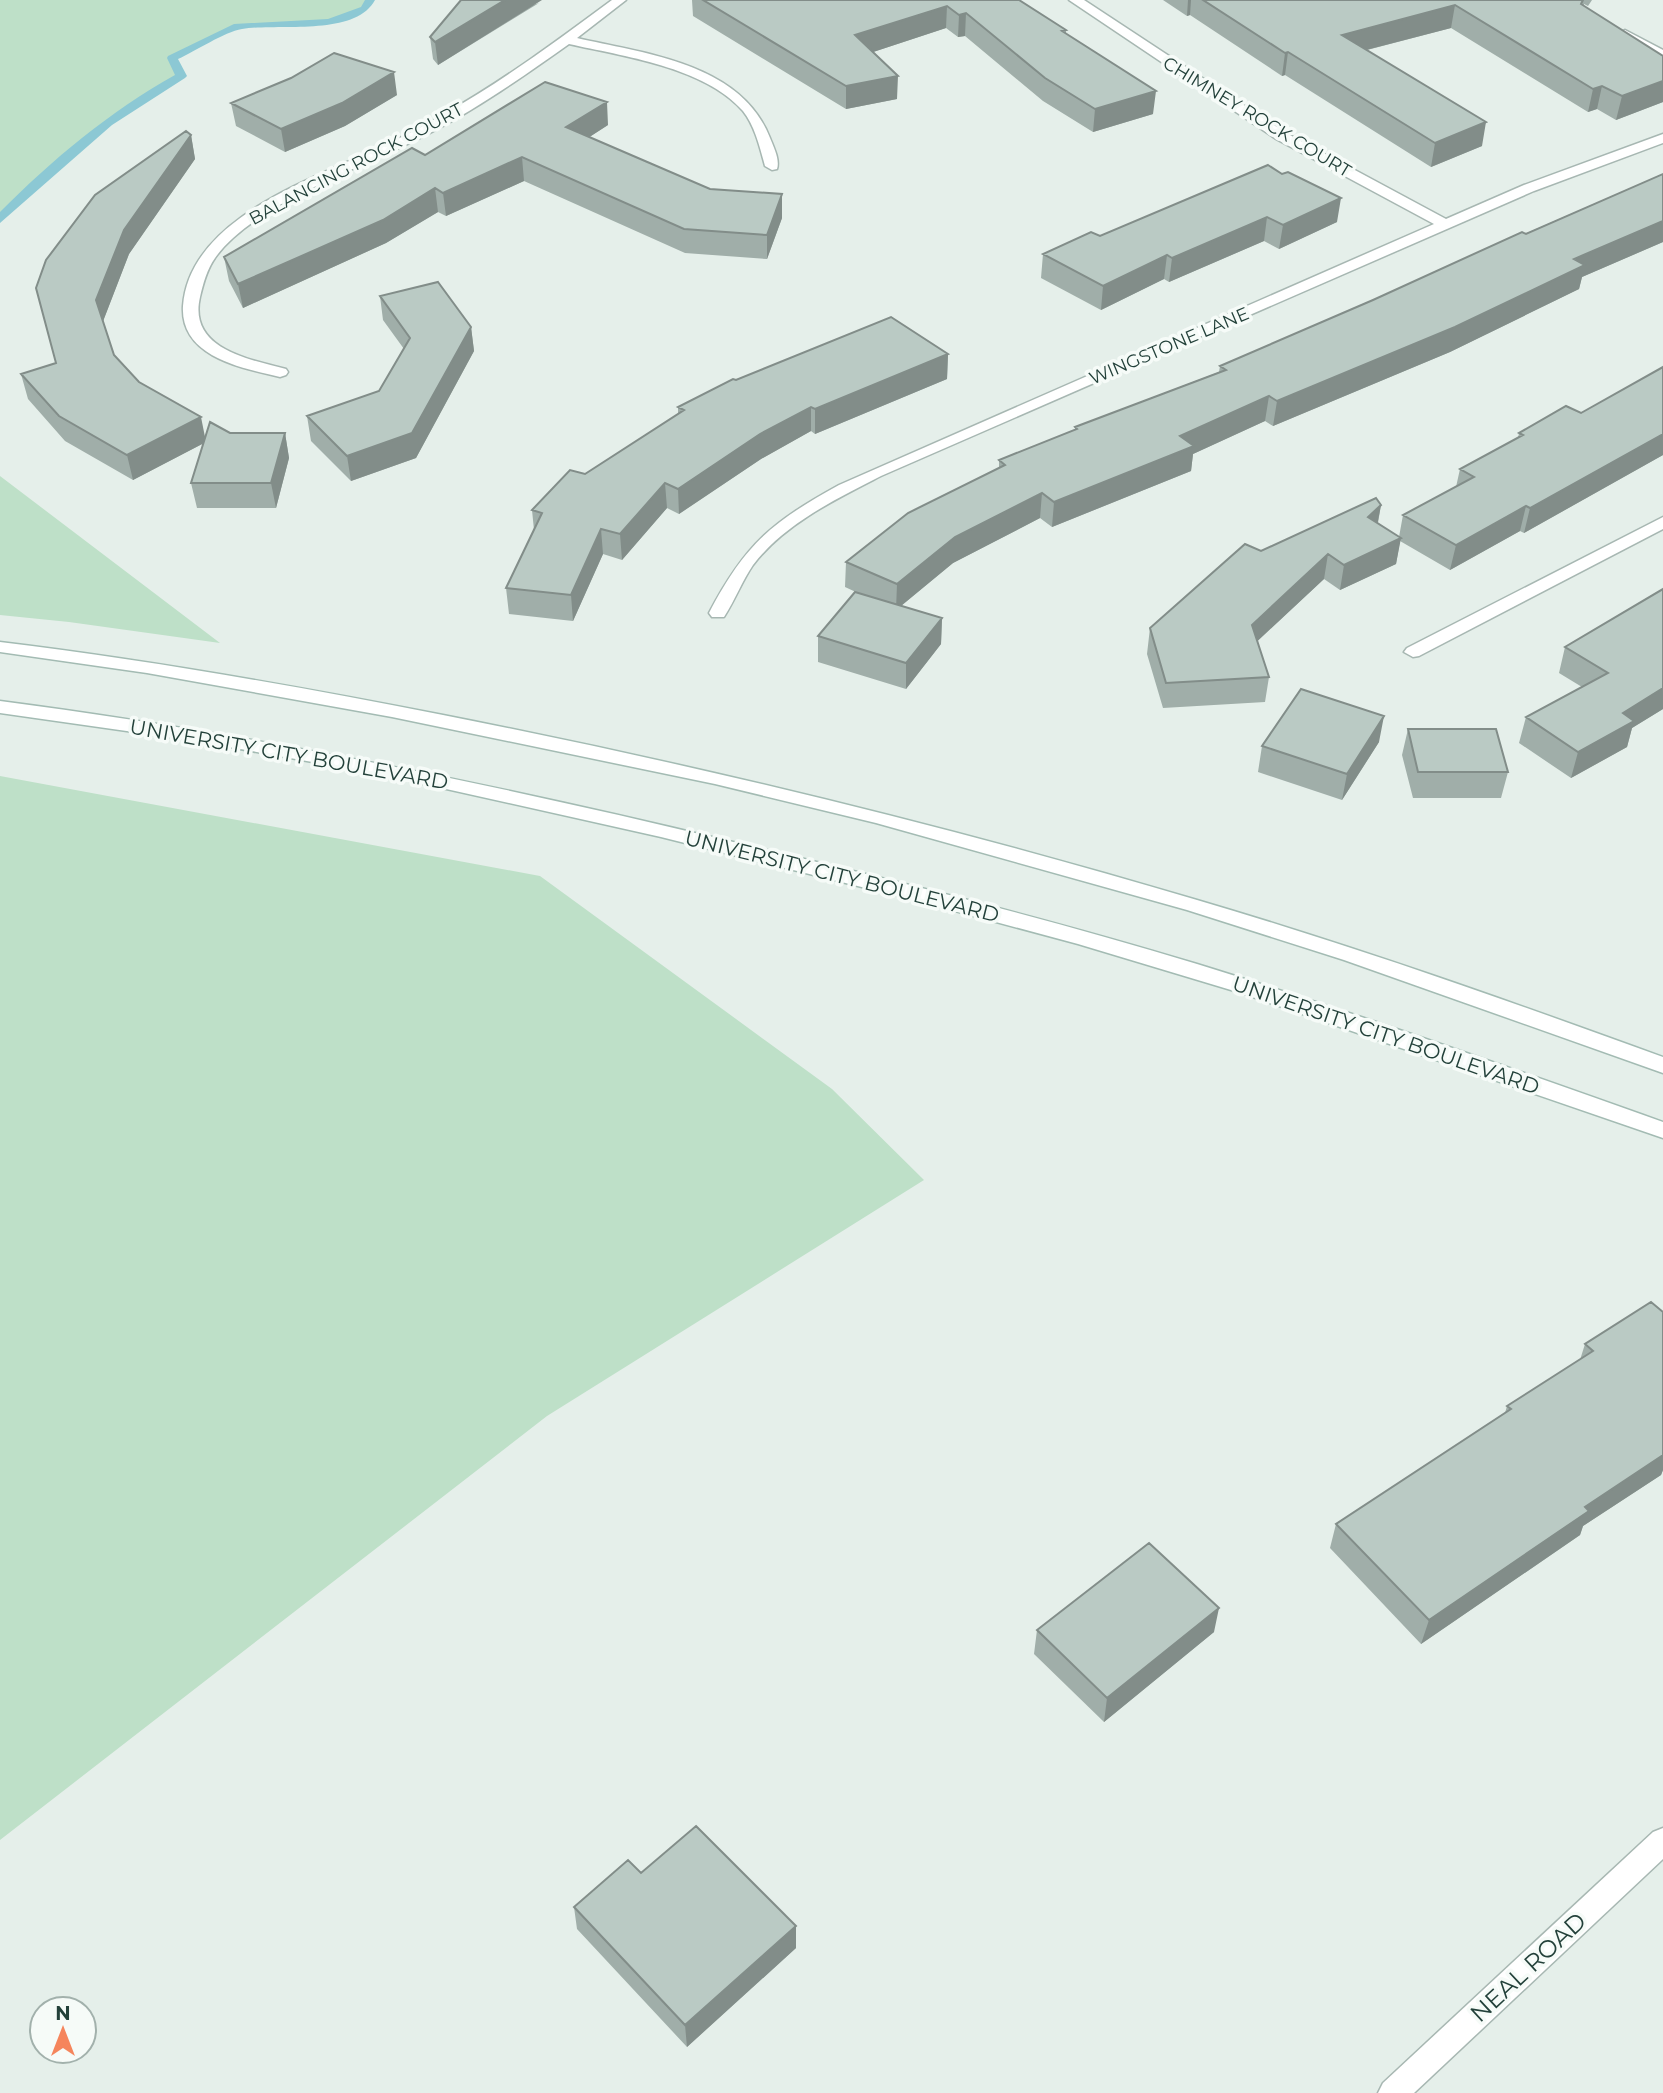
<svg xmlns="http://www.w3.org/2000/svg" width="1663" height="2093" viewBox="0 0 1663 2093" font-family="Montserrat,sans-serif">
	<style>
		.green { fill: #bee0c8 }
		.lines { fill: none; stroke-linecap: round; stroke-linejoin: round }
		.stream { fill: #8cc8d4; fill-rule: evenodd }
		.minor-casing { stroke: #a7b7b2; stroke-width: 3 }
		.tertiary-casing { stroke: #a7b7b2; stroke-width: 3 }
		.secondary-casing { stroke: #a3bbb3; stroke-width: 3 }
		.minor { fill: #fff; fill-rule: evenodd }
		.tertiary { fill: #fff; fill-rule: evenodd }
		.secondary { fill: #fff; fill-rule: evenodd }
		.wall { fill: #a0aea9 }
		.shaded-wall { fill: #828d89 }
		.building { fill: #bacac4; stroke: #828d89; stroke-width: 2 }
		.labels { text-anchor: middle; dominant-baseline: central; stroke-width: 7; stroke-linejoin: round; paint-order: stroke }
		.far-street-label { font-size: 18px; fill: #23413a; stroke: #f6fbf8 }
		.street-label { font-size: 21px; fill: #23413a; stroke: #f6fbf8 }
		.near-street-label { font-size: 24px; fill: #23413a; stroke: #f6fbf8 }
	</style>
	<rect width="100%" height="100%" fill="#e5efea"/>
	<path class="green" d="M 0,0 L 370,0 L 365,9 L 329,22 L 238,26 L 172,58 L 181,76 C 113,112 54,164 0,219 Z
		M 0,476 L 220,643 L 69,622 L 0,615 Z
		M 0,776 L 540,876 L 832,1089 L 924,1180 L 547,1416 L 0,1840 Z"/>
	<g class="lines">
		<path class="stream" d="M 365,0 L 375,0 C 355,37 279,23 242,29 C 224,32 196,51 178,59 L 187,76 L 185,78 L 112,125 L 0,223 L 0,212 C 53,159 109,112 175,75 L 167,58 L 168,56 L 234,24 L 328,19 L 361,7 Z"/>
		<g class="minor-casing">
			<path id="minor" d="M 612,0 L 626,0 L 577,38 C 646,54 741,63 770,138 C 774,148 780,160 777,169 L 772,170 L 765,166 C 760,148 755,126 743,111 C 705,67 622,56 569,44 C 524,76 478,108 430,133 C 370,165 253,203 215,258 C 207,269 203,284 200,297 C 188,349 248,359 286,369 L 288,372 L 286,375 L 280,377 C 242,368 180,357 183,306 C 189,223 301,183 365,154 C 393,142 420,128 446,113 C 504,80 558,40 612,0 Z
				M 1069,0 L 1084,0 L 1286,133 L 1446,219 L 1524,185 L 1663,134 L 1663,143 L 1534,191 L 881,476 C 836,499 784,524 753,565 C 742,581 735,600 724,617 L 712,617 L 709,613 C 745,544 772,522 839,485 L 1434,224 L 1276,139 Z
				M 1625,30 L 1663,50 L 1663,59 L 1620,37 L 1619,34 Z
				M 1663,517 L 1663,529 L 1419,656 L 1413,657 L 1404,652 L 1407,648 Z"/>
		</g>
		<g class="tertiary-casing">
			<path id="tertiary" d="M 1663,1828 L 1663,1859 L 1414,2093 L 1378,2093 L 1383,2083 L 1653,1832 Z"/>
		</g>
		<g class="secondary-casing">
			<path id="secondary" d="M 0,642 C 149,660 296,686 443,715 C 697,765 948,826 1197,900 C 1354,946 1509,1001 1663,1057 L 1663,1073 L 1344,960 L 1187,910 L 876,823 L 715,784 L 392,717 L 147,673 L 0,652 Z
				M 0,701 C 246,733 488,783 729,841 C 886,878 1042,917 1197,964 C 1353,1012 1508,1067 1663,1122 L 1663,1138 L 1241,993 L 1078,944 L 918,901 L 661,837 L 379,774 L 190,740 L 0,713 Z"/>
		</g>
		<use href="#minor" class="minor"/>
		<use href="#tertiary" class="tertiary"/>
		<use href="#secondary" class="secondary"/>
	</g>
	<path class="wall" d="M 692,0 L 1019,0 L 1066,30 L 1066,34 L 1153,114 L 1093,132 L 1043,101 L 965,36 L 958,37 L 946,28 L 873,52 L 897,99 L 846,109 L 693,16 Z
		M 1163,0 L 1592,0 L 1588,6 L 1584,4 L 1584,6 L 1663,56 L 1663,102 L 1616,120 L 1597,109 L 1588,112 L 1451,28 L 1367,50 L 1482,146 L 1431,167 L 1285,75 L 1282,76 L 1190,15 L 1187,16 Z
		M 539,3 L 438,65 L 433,59 L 430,37 Z
		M 397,95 L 345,126 L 285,152 L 236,126 L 231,103 Z
		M 608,125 L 589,137 L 710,189 L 782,194 L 782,218 L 767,259 L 685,253 L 524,181 L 446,216 L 438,212 L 386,243 L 243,308 L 229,281 L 224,257 L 425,155 Z
		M 191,135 L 195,159 L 129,254 L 103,321 L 114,355 L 139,382 L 206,437 L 230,433 L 285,433 L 289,458 L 276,508 L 197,508 L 191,483 L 204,443 L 133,480 L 65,441 L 28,399 L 21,374 L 56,363 L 36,288 Z
		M 1268,165 L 1337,222 L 1279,249 L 1264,241 L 1169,282 L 1164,279 L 1101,310 L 1041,278 L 1043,254 L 1100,236 Z
		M 1663,174 L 1663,242 L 1582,277 L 1579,289 L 1450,352 L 1273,426 L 1265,421 L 1193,454 L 1191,471 L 1052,527 L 1040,518 L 953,563 L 901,606 L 942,618 L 941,644 L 906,689 L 818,662 L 818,636 L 858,593 L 845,587 L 846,562 L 999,468 L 999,460 L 1075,430 L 1075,427 L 1219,372 L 1220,366 Z
		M 380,296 L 471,327 L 474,351 L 416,458 L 351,481 L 311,441 L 307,416 L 379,391 L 404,349 L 383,320 Z
		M 948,354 L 947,379 L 815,434 L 811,431 L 761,459 L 679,514 L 667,508 L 622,560 L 603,554 L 573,621 L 509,614 L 506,588 L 534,530 L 532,510 L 585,474 L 678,414 L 678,407 Z
		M 1663,367 L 1663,455 L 1524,533 L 1520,531 L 1450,570 L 1400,541 L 1396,564 L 1340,590 L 1324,579 L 1257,641 L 1269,677 L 1265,702 L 1163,708 L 1147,654 L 1150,628 L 1261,551 L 1381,505 L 1378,523 L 1399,537 L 1403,515 L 1456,487 L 1460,469 L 1518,438 L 1519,433 L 1581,413 Z
		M 1663,589 L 1663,709 L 1632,728 L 1627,747 L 1571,778 L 1519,743 L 1526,717 L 1582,687 L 1559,673 L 1565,647 Z
		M 1408,729 L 1508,772 L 1501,798 L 1413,798 L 1402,755 Z
		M 1379,742 L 1342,800 L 1258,772 L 1262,746 Z
		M 1663,1312 L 1663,1470 L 1661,1475 L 1583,1526 L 1580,1535 L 1421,1644 L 1330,1548 L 1336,1524 L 1505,1413 L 1507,1406 L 1580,1360 L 1585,1344 Z
		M 1037,1630 L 1214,1632 L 1104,1722 L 1034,1654 Z
		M 641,1873 L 796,1926 L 796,1948 L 687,2047 L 577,1929 L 574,1907 Z"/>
	<path class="shaded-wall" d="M 505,0 L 542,0 L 438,65 L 435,42 Z
		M 1188,0 L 1191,0 L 1190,15 L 1187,16 Z
		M 1455,5 L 1451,28 L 1339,57 L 1342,35 Z
		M 947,6 L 946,28 L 855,58 L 855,35 Z
		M 966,13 L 965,36 L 958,37 L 959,15 Z
		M 1288,52 L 1285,75 L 1282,76 L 1285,53 Z
		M 394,72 L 397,95 L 345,126 L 285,152 L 281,129 Z
		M 898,76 L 897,99 L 846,109 L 846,86 Z
		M 1663,81 L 1663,102 L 1616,120 L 1622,96 Z
		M 1602,86 L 1597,109 L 1588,112 L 1593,89 Z
		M 1156,91 L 1153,114 L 1093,132 L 1095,109 Z
		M 607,102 L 608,125 L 568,151 L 566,127 Z
		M 1486,122 L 1482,146 L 1431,167 L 1435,143 Z
		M 191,135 L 195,159 L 129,254 L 102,324 L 96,300 L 124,230 Z
		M 522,157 L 524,181 L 446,216 L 443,193 Z
		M 435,188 L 438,212 L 386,243 L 243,308 L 238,284 Z
		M 782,194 L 782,218 L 767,259 L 767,235 Z
		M 1341,198 L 1337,222 L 1279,249 L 1283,225 Z
		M 1267,217 L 1264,241 L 1169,282 L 1172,258 Z
		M 1663,221 L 1663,242 L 1582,277 L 1579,289 L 1450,352 L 1273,426 L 1277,401 L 1574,259 Z
		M 1167,255 L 1164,279 L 1101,310 L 1103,286 Z
		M 471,327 L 474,351 L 416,458 L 351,481 L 347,456 Z
		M 948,354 L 947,379 L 815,434 L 815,409 Z
		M 1269,396 L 1265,421 L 1193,454 L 1191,471 L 1052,527 L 1054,502 L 1180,436 Z
		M 811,407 L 811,431 L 761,459 L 679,514 L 678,489 L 760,434 Z
		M 201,417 L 206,442 L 133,480 L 127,455 Z
		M 285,433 L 289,458 L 276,508 L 271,483 Z
		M 1663,434 L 1663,455 L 1524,533 L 1530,508 Z
		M 665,483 L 667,508 L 622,560 L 620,534 Z
		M 1042,493 L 1040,518 L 953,563 L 896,610 L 897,584 L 955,537 Z
		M 1381,505 L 1376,531 L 1368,517 Z
		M 1526,506 L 1520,531 L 1450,570 L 1456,545 Z
		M 601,529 L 603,554 L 573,621 L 571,595 Z
		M 1401,538 L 1396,564 L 1340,590 L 1344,565 Z
		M 1328,554 L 1324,579 L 1248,650 L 1252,625 Z
		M 942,618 L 941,644 L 906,689 L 906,663 Z
		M 1663,688 L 1663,709 L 1632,728 L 1627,747 L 1571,778 L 1578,752 L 1623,713 Z
		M 1384,716 L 1379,742 L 1342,800 L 1347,774 Z
		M 1663,1441 L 1663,1470 L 1661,1475 L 1583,1526 L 1580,1535 L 1421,1644 L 1429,1620 L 1585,1507 Z
		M 1219,1608 L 1214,1632 L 1104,1722 L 1107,1698 Z
		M 796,1926 L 796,1948 L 687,2047 L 685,2025 Z"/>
	<path class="building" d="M 461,0 L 505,0 L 435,42 L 430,37 Z
		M 703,0 L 1019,0 L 1066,30 L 1062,31 L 1156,91 L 1095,109 L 1045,78 L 966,13 L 959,15 L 947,6 L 855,35 L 898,76 L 846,86 Z
		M 1203,0 L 1583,0 L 1581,4 L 1663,56 L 1663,81 L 1622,96 L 1602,86 L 1593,89 L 1455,5 L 1342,35 L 1486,122 L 1435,143 L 1288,52 L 1285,53 Z
		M 334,53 L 394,72 L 342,103 L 281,129 L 231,103 L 291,78 Z
		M 545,82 L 607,102 L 566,127 L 710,189 L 782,194 L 767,235 L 684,229 L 522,157 L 443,193 L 435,188 L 383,220 L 238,284 L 224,257 L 412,148 L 425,155 Z
		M 186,131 L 191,135 L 124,230 L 96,300 L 114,355 L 139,382 L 201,417 L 127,455 L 59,416 L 21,374 L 56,363 L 36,288 L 46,260 L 95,195 Z
		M 1268,165 L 1282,174 L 1288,172 L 1341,198 L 1283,225 L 1267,217 L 1172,258 L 1167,255 L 1103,286 L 1043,254 L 1091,232 L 1100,236 Z
		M 1663,174 L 1663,221 L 1574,259 L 1585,265 L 1455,327 L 1277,401 L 1269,396 L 1180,436 L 1194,446 L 1054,502 L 1042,493 L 955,537 L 897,584 L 846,562 L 908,513 L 1005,465 L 999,460 L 1077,429 L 1075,427 L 1226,370 L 1220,366 L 1373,300 L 1522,232 L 1526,234 Z
		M 438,282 L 471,327 L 412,433 L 347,456 L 307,416 L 379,391 L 410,338 L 380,296 Z
		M 891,317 L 948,354 L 815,409 L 811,407 L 760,434 L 678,489 L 665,483 L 620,534 L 601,529 L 571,595 L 506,588 L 542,513 L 532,510 L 570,470 L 585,474 L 684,410 L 678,407 L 733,379 L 736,380 Z
		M 1663,367 L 1663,434 L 1530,508 L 1526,506 L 1456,545 L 1403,515 L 1474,477 L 1460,469 L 1523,435 L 1519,433 L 1566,406 L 1581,413 Z
		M 210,422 L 230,433 L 285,433 L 271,483 L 191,483 Z
		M 1376,498 L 1381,505 L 1368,517 L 1401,538 L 1344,565 L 1328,554 L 1252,625 L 1269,677 L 1166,683 L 1150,628 L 1245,544 L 1261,551 Z
		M 1663,589 L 1663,688 L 1623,713 L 1634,721 L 1578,752 L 1526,717 L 1608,673 L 1565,647 Z
		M 855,592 L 942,618 L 906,663 L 818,636 Z
		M 1301,689 L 1384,716 L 1347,774 L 1262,746 Z
		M 1408,729 L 1496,729 L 1508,772 L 1418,772 Z
		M 1651,1302 L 1663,1312 L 1663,1455 L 1585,1507 L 1589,1511 L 1429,1620 L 1336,1524 L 1511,1409 L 1507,1406 L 1593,1351 L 1585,1344 Z
		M 1149,1543 L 1219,1608 L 1107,1698 L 1037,1630 Z
		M 696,1826 L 796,1926 L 685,2025 L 574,1907 L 628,1860 L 641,1873 Z"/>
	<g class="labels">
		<g class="far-street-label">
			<text transform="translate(1257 117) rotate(31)">CHIMNEY ROCK COURT</text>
			<text transform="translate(356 164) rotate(-28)">BALANCING ROCK COURT</text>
			<text transform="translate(1169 346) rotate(-23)">WINGSTONE LANE</text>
		</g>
		<g class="street-label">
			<text transform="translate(289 754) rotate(10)">UNIVERSITY CITY BOULEVARD</text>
			<text transform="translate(842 876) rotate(14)">UNIVERSITY CITY BOULEVARD</text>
			<text transform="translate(1386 1035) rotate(19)">UNIVERSITY CITY BOULEVARD</text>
		</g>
		<g class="near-street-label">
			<text transform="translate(1528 1967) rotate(-43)">NEAL ROAD</text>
		</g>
	</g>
	<g transform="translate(63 2030)"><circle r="33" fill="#f6fbf8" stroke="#a2b1ac" stroke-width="2"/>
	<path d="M0-5L12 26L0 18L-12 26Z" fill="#f5855c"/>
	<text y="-10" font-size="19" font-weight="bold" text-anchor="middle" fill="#23413a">N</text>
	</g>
</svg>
